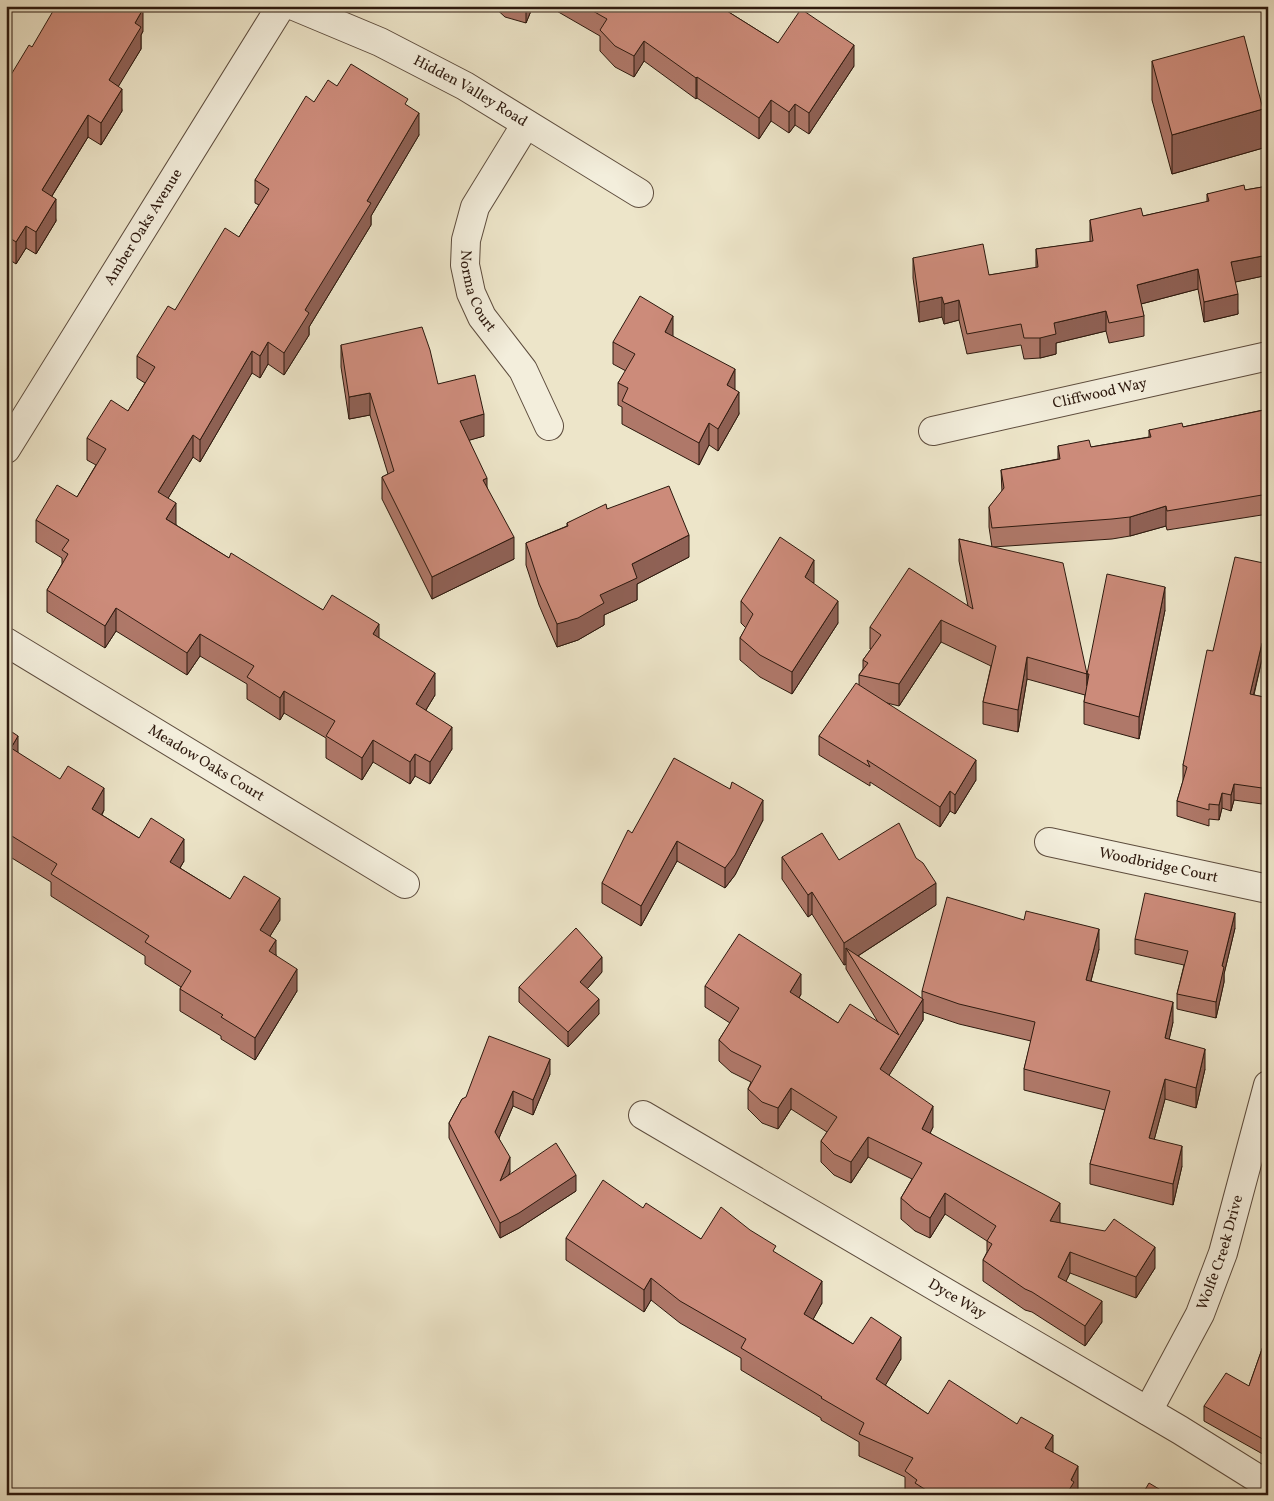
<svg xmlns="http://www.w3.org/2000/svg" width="1274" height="1501" viewBox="0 0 1274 1501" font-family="Vollkorn,serif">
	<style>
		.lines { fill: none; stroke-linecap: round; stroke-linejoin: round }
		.minor-casing { stroke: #5d4c3d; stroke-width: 30 }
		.minor { stroke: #f3eedc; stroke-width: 28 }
		.wall { fill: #af7869; stroke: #2d190e }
		.shaded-wall { fill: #8f6155; stroke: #2d190e }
		.building { fill: #cc8b7a; stroke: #2d190e }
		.labels { text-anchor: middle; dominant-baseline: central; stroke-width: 4.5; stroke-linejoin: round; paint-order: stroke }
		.street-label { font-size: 15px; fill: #2d190e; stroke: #f3eedc }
	</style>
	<rect width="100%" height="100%" fill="#ede5c9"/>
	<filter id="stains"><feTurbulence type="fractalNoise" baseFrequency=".004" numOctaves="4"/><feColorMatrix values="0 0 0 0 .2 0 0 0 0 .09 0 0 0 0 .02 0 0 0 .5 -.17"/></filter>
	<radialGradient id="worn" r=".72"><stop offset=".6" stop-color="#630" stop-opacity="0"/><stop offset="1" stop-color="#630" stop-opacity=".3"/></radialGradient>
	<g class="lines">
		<g class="minor-casing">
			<g id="minor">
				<path id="s1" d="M 294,6 L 380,42 L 465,86 L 639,193"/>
				<path id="s2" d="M 526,124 L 475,207 L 466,240 L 465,265 L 471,293 L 482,317 L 523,370 L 549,426"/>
				<path id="s3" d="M 933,431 L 1268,356"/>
				<path id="s4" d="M 6,449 L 281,6"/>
				<path id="s5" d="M 6,642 L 405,884"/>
				<path id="s6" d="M 1049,842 L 1268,889"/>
				<path id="s7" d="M 643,1115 L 1180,1430 L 1268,1485"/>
				<path id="s8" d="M 1148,1411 L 1200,1314 L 1223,1253 L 1268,1085"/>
			</g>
		</g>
		<use href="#minor" class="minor"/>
	</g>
	<path class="wall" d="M 493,6 L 533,6 L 526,23 L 505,17 Z
		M 548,6 L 719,6 L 778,43 L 854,66 L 809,134 L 795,125 L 789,133 L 771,121 L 759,139 L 697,98 L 696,99 L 644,61 L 634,77 L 615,67 L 600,51 L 600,36 Z
		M 143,31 L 141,35 L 141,49 L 118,86 L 122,111 L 101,145 L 88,137 L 52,196 L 56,221 L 36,254 L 26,248 L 16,264 L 7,258 L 6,83 L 32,47 Z
		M 1152,61 L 1263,148 L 1172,174 L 1152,100 Z
		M 337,86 L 408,106 L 419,135 L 371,216 L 371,225 L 309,327 L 309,335 L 284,375 L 268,364 L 260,378 L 252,373 L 200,462 L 193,457 L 168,498 L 176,525 L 229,558 L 323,610 L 379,638 L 435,695 L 426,710 L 452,749 L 430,784 L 415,776 L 410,784 L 373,762 L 362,780 L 326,758 L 326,738 L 284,713 L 280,720 L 247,699 L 247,684 L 200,656 L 187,675 L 116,631 L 105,648 L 47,612 L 47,590 L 62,564 L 62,558 L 36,542 L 36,520 L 77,497 L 96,465 L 87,460 L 87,438 L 128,411 L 145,383 L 137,378 L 137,356 L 175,310 L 239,237 L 259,205 L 255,203 L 255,180 L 314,102 Z
		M 1268,186 L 1268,275 L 1235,282 L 1238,314 L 1204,322 L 1198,289 L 1141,304 L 1144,316 L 1144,336 L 1109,343 L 1106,331 L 1056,343 L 1056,354 L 1040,358 L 1024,359 L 1021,345 L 967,354 L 959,320 L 944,324 L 942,317 L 919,322 L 913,278 L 913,258 L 989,275 L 1036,268 L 1036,249 L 1090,242 L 1090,220 L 1143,216 L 1207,202 L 1207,194 L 1245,190 Z
		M 673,336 L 735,390 L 739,414 L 718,451 L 709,445 L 699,465 L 622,424 L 622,407 L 618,405 L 618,383 L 626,371 L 613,364 L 613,342 Z
		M 341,345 L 438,384 L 484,436 L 469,440 L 514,559 L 432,599 L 382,499 L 382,477 L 388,474 L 370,415 L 349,419 L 341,367 Z
		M 1268,402 L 1268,514 L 1167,530 L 1166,526 L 1130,536 L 1112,539 L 993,547 L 1087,674 L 1087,686 L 1087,674 L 1165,610 L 1139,739 L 1084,724 L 1084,702 L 1085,695 L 1027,679 L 1018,732 L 983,724 L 983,702 L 991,666 L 941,642 L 899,706 L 887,703 L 976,780 L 955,814 L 950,811 L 940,827 L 870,782 L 870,786 L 819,755 L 819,736 L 859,686 L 859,675 L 863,669 L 863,660 L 871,649 L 870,649 L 870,627 L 968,606 L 959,561 L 959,539 L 992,547 L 989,527 L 989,507 L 1002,492 L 1001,470 L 1058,459 L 1058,446 L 1091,447 L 1149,437 L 1149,430 L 1183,427 L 1263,410 L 1263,403 Z
		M 607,509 L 689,557 L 637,584 L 637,600 L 604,615 L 604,625 L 578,640 L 557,647 L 539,605 L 526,565 L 526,543 L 567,526 L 567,523 Z
		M 1268,564 L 1268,660 L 1262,659 L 1254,695 L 1268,698 L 1268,779 L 1262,804 L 1234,800 L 1231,811 L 1222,808 L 1219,820 L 1209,819 L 1209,826 L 1177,816 L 1177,801 L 1183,781 L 1183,765 L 1213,651 Z
		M 814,582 L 813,584 L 838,623 L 792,694 L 760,677 L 740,660 L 740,638 L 746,628 L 741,623 L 741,601 Z
		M 6,728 L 18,753 L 104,810 L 102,815 L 139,838 L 184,861 L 180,868 L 230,899 L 280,920 L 270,936 L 276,955 L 297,991 L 255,1060 L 221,1039 L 221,1036 L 180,1011 L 180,989 L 181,987 L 145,964 L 145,956 L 51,896 L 51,882 L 7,855 L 6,856 Z
		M 763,820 L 735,875 L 725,888 L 677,861 L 641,926 L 602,903 L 602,883 L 632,833 Z
		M 782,857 L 839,860 L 936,905 L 858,956 L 922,999 L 922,991 L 1099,949 L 1091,981 L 1173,1022 L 1169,1039 L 1205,1069 L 1196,1108 L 1165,1099 L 1154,1140 L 1182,1166 L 1173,1205 L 1090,1184 L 1090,1164 L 1105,1110 L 1024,1090 L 1024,1069 L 1031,1041 L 959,1024 L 923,1012 L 923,1020 L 889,1075 L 933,1127 L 930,1133 L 1060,1223 L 1155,1268 L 1136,1298 L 1070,1273 L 1066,1281 L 1102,1322 L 1085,1346 L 1032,1312 L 1025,1310 L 983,1281 L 983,1260 L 987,1252 L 987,1241 L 945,1214 L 930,1238 L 915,1231 L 901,1219 L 901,1198 L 912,1179 L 868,1157 L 851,1183 L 834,1175 L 821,1162 L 821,1141 L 827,1132 L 791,1109 L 778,1129 L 762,1123 L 748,1109 L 748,1089 L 751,1082 L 731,1072 L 719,1061 L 719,1040 L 730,1023 L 705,1007 L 705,986 L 801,994 L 799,998 L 838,1023 L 878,1022 L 846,969 L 846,964 L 844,965 L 812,914 L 808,917 L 782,879 Z
		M 1235,928 L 1224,974 L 1224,982 L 1216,1018 L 1177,1009 L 1177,994 L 1184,965 L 1135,954 L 1135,939 Z
		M 602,972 L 587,989 L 599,1014 L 568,1047 L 519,1002 L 519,987 Z
		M 550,1074 L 533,1115 L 513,1106 L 499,1138 L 510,1172 L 508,1175 L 576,1191 L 519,1228 L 500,1238 L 449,1138 L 449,1123 L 462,1099 Z
		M 643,1208 L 701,1239 L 776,1253 L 822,1303 L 813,1319 L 853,1344 L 901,1359 L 885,1385 L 928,1414 L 1053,1452 L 1078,1488 L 1075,1495 L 907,1495 L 905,1493 L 905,1477 L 859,1456 L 859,1442 L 821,1420 L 821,1418 L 741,1370 L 741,1358 L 680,1323 L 651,1300 L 644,1312 L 566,1260 L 566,1238 Z
		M 1268,1269 L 1268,1302 L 1264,1301 L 1264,1283 Z
		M 1268,1332 L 1268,1457 L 1204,1421 L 1204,1406 L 1249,1386 Z"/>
	<path class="shaded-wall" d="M 526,6 L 533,6 L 526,23 Z
		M 143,9 L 143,31 L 141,35 L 141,49 L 109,102 L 109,80 L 135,23 Z
		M 644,41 L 644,61 L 634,77 L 634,56 Z
		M 854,45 L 854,66 L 809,134 L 809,113 Z
		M 697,77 L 697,98 L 696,99 L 696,78 Z
		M 122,89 L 122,111 L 101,145 L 101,123 Z
		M 771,100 L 771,121 L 759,139 L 759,118 Z
		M 795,104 L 795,125 L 789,133 L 789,112 Z
		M 1263,109 L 1263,148 L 1172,174 L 1172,135 Z
		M 419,113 L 419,135 L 371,216 L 371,225 L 309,327 L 309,335 L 284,375 L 284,353 L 305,310 L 367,201 Z
		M 88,115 L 88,137 L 42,212 L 42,190 Z
		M 56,199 L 56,221 L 36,254 L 36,232 Z
		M 26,226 L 26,248 L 16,264 L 16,242 Z
		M 7,236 L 7,258 L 6,259 L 6,237 Z
		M 1268,255 L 1268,275 L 1231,283 L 1231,262 Z
		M 1198,269 L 1198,289 L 1137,305 L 1137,285 Z
		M 1238,294 L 1238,314 L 1204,322 L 1204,302 Z
		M 942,297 L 942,317 L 919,322 L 919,302 Z
		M 959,300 L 959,320 L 944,324 L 944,304 Z
		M 1106,311 L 1106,331 L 1056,343 L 1056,354 L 1040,358 L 1040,338 L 1054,323 Z
		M 673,316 L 673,338 L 665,332 Z
		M 268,342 L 268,364 L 260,378 L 260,356 Z
		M 252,351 L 252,373 L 200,462 L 200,440 Z
		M 735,369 L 735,391 L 727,385 Z
		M 739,392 L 739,414 L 718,451 L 718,429 Z
		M 370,393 L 370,415 L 349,419 L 349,397 Z
		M 484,414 L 484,436 L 460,443 L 460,421 Z
		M 709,423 L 709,445 L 699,465 L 699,443 Z
		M 193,435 L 193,457 L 158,515 L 158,492 Z
		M 487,478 L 487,500 L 483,480 Z
		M 176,503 L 176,525 L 166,519 Z
		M 1166,506 L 1166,526 L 1130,536 L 1130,517 Z
		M 689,535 L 689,557 L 637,584 L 637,600 L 604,615 L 604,625 L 578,640 L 557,647 L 557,624 L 632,564 Z
		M 514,537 L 514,559 L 432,599 L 432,577 Z
		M 814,560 L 814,582 L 805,600 L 805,577 Z
		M 1165,587 L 1165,610 L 1139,739 L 1139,717 Z
		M 838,601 L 838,623 L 792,694 L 792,672 Z
		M 116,608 L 116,631 L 105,648 L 105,626 Z
		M 941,620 L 941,642 L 899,706 L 899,684 Z
		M 379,624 L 379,646 L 373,634 Z
		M 200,634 L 200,656 L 187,675 L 187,653 Z
		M 1262,643 L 1262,659 L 1250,709 L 1250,694 Z
		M 1027,657 L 1027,679 L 1018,732 L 1018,710 Z
		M 435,673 L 435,695 L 416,726 L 416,704 Z
		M 284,691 L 284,713 L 280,720 L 280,698 Z
		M 452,727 L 452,749 L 430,784 L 430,762 Z
		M 18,736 L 18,758 L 11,748 Z
		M 373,740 L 373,762 L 362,780 L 362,758 Z
		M 415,754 L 415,776 L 410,784 L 410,762 Z
		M 976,760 L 976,780 L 955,814 L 955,795 Z
		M 1268,764 L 1268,779 L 1262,804 L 1262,788 Z
		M 1234,784 L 1234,800 L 1231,811 L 1231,795 Z
		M 104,788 L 104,810 L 92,831 L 92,809 Z
		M 950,791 L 950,811 L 940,827 L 940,807 Z
		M 1222,793 L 1222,808 L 1219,820 L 1219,805 Z
		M 763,800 L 763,820 L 735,875 L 725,888 L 725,868 Z
		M 7,833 L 7,855 L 6,856 L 6,834 Z
		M 184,839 L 184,861 L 170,884 L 170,862 Z
		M 677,841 L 677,861 L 641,926 L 641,906 Z
		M 936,883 L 936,905 L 853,959 L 846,948 L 846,964 L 844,965 L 844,943 Z
		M 812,892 L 812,914 L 808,917 L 808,895 Z
		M 280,898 L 280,920 L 260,952 L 260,930 Z
		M 1235,913 L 1235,928 L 1224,974 L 1224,982 L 1216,1018 L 1216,1002 L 1222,966 Z
		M 1099,929 L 1099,949 L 1086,1000 L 1086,980 Z
		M 276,940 L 276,962 L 269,951 Z
		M 602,957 L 602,972 L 580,997 L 580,982 Z
		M 297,969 L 297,991 L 255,1060 L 255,1038 Z
		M 801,974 L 801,994 L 790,1013 L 790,992 Z
		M 599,999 L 599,1014 L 568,1047 L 568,1032 Z
		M 923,999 L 923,1020 L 880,1090 L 880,1069 Z
		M 1173,1002 L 1173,1022 L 1165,1058 L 1165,1038 Z
		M 1205,1049 L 1205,1069 L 1196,1108 L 1196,1088 Z
		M 550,1059 L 550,1074 L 533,1115 L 533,1100 Z
		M 1165,1079 L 1165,1099 L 1149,1159 L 1149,1138 Z
		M 791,1088 L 791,1109 L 778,1129 L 778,1108 Z
		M 513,1091 L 513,1106 L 495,1147 L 495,1132 Z
		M 933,1106 L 933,1127 L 922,1150 L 922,1129 Z
		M 868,1137 L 868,1157 L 851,1183 L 851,1162 Z
		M 1182,1146 L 1182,1166 L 1173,1205 L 1173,1184 Z
		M 510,1157 L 510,1172 L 500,1196 L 500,1181 Z
		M 576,1175 L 576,1191 L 519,1228 L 500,1238 L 500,1223 Z
		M 945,1193 L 945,1214 L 930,1238 L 930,1218 Z
		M 1060,1203 L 1060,1224 L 1050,1221 Z
		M 1155,1247 L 1155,1268 L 1136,1298 L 1136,1277 Z
		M 1070,1252 L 1070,1273 L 1058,1298 L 1058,1277 Z
		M 651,1278 L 651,1300 L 644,1312 L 644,1290 Z
		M 822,1281 L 822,1303 L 804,1336 L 804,1314 Z
		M 1102,1301 L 1102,1322 L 1085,1346 L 1085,1326 Z
		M 901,1337 L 901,1359 L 876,1401 L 876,1379 Z
		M 1053,1435 L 1053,1457 L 1045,1448 Z
		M 1078,1466 L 1078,1488 L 1075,1495 L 1066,1495 L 1071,1480 Z"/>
	<path class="building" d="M 56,6 L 140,6 L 143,9 L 135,23 L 141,27 L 109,80 L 122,89 L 101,123 L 88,115 L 42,190 L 56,199 L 36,232 L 26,226 L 16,242 L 7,236 L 6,237 L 6,83 L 29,45 L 32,47 Z
		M 584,6 L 719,6 L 778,43 L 801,9 L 854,45 L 809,113 L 795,104 L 789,112 L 771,100 L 759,118 L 697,77 L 696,78 L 644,41 L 634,56 L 615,46 L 600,30 L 607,19 Z
		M 1244,36 L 1263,109 L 1172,135 L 1152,61 Z
		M 351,64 L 408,99 L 405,104 L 419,113 L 367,201 L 371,203 L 305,310 L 309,313 L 284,353 L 268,342 L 260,356 L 252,351 L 200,440 L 193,435 L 158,492 L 176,503 L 166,519 L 229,558 L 231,553 L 323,610 L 332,595 L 379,624 L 373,634 L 435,673 L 416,704 L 452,727 L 430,762 L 415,754 L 410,762 L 373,740 L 362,758 L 326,736 L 335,721 L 284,691 L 280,698 L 247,677 L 254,666 L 200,634 L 187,653 L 116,608 L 105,626 L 47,590 L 68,554 L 62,550 L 69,540 L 36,520 L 57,485 L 77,497 L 106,449 L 87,438 L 111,400 L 128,411 L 155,367 L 137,356 L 168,306 L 175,310 L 225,228 L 239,237 L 269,189 L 255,180 L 306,96 L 314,102 L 328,80 L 337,86 Z
		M 1244,185 L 1245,190 L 1268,186 L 1268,255 L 1231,262 L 1238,294 L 1204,302 L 1198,269 L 1137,285 L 1144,316 L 1109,323 L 1106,311 L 1054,323 L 1056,334 L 1040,338 L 1024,338 L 1021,324 L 967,334 L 959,300 L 944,304 L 942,297 L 919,302 L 913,258 L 983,244 L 989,275 L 1038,267 L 1036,249 L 1093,241 L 1090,220 L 1141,208 L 1143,216 L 1209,201 L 1207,194 Z
		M 640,296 L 673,316 L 665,332 L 735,369 L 727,385 L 739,392 L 718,429 L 709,423 L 699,443 L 622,401 L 628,388 L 618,383 L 635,354 L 613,342 Z
		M 422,327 L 430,350 L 438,384 L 475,375 L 484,414 L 460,421 L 487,478 L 483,480 L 514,537 L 432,577 L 382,477 L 394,471 L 370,393 L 349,397 L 341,345 Z
		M 1268,402 L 1268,494 L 1167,511 L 1166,506 L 1130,517 L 1112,519 L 992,528 L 989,507 L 1004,488 L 1001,470 L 1060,459 L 1058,446 L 1089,440 L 1091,447 L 1151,437 L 1149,430 L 1182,423 L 1183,427 L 1264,410 L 1263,403 Z
		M 669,486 L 689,535 L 632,564 L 637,578 L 600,595 L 604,603 L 578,618 L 557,624 L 539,583 L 526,543 L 568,526 L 567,523 L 606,504 L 607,509 Z
		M 780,537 L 814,560 L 805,577 L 838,601 L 792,672 L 760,655 L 740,638 L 753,614 L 741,601 Z
		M 959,539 L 1063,563 L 1087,674 L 1027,657 L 1018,710 L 983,702 L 996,646 L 941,620 L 899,684 L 859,675 L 868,663 L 863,660 L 881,635 L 870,627 L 909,568 L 973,609 Z
		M 1235,557 L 1268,564 L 1268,645 L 1262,643 L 1250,694 L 1268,698 L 1268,764 L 1262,788 L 1234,784 L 1231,795 L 1222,793 L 1219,805 L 1209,804 L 1209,810 L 1177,801 L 1187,767 L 1183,765 L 1207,650 L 1213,651 Z
		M 1107,574 L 1165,587 L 1139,717 L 1084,702 L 1089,674 L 1087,674 Z
		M 856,683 L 976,760 L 955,795 L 950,791 L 940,807 L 867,760 L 870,767 L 819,736 Z
		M 6,728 L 18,736 L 11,748 L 60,779 L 68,766 L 104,788 L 92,809 L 139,838 L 151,818 L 184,839 L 170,862 L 230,899 L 244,876 L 280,898 L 260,930 L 276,940 L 269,951 L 297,969 L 255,1038 L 221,1017 L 223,1015 L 180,989 L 191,971 L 145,942 L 149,936 L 51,874 L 57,864 L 7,833 L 6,834 Z
		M 674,758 L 730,789 L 732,782 L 763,800 L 735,855 L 725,868 L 677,841 L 641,906 L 602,883 L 628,830 L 632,833 Z
		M 899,823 L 916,858 L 923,863 L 936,883 L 844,943 L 812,892 L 808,895 L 782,857 L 822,833 L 839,860 Z
		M 1145,893 L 1235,913 L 1222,966 L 1224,967 L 1216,1002 L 1177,994 L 1188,951 L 1135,939 Z
		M 947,897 L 1024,920 L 1026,911 L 1099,929 L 1086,980 L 1173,1002 L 1165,1038 L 1205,1049 L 1196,1088 L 1165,1079 L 1149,1138 L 1182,1146 L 1173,1184 L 1090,1164 L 1110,1091 L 1024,1069 L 1035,1022 L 959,1004 L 922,991 Z
		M 576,928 L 602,957 L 580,982 L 599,999 L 568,1032 L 519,987 Z
		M 739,934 L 801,974 L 790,992 L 838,1023 L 850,1004 L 899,1035 L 846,948 L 923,999 L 880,1069 L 933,1106 L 922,1129 L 1060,1203 L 1050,1221 L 1105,1231 L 1114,1219 L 1155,1247 L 1136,1277 L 1070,1252 L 1058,1277 L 1102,1301 L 1085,1326 L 1032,1292 L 1025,1289 L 983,1260 L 992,1244 L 987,1241 L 996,1226 L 945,1193 L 930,1218 L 915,1210 L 901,1198 L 922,1163 L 868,1137 L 851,1162 L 834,1154 L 821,1141 L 837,1117 L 791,1088 L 778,1108 L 762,1102 L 748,1089 L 761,1066 L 731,1051 L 719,1040 L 739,1008 L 705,986 Z
		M 489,1036 L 550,1059 L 533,1100 L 513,1091 L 495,1132 L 510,1157 L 500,1181 L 556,1143 L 576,1175 L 519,1213 L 500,1223 L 449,1123 L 462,1099 L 466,1097 Z
		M 603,1180 L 643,1208 L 646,1203 L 701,1239 L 721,1207 L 750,1230 L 776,1246 L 773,1251 L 822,1281 L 804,1314 L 853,1344 L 871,1317 L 901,1337 L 876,1379 L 928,1414 L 949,1380 L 1017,1424 L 1021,1417 L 1053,1435 L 1045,1448 L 1078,1466 L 1071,1480 L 1074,1482 L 1066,1495 L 934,1495 L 915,1483 L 917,1480 L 905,1471 L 913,1458 L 859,1434 L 864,1423 L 821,1398 L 822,1397 L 741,1348 L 746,1339 L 680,1301 L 651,1278 L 644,1290 L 566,1238 Z
		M 1268,1269 L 1268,1283 L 1264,1283 Z
		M 1268,1332 L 1268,1442 L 1204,1406 L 1226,1373 L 1249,1386 Z
		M 1149,1483 L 1169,1495 L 1142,1495 Z"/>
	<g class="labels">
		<g class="street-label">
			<text stroke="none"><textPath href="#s1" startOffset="196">Hidden Valley Road</textPath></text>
			<text stroke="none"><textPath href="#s4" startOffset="261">Amber Oaks Avenue</textPath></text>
			<text stroke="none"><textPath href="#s2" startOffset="185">Norma Court</textPath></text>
			<text stroke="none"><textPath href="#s3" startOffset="171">Cliffwood Way</textPath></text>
			<text stroke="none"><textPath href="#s5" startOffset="234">Meadow Oaks Court</textPath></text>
			<text stroke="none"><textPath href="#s6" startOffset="112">Woodbridge Court</textPath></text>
			<text stroke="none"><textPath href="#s8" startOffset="175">Wolfe Creek Drive</textPath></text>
			<text stroke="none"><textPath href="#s7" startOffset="364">Dyce Way</textPath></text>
		</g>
	</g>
	<rect width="1274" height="1501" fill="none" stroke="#ede5c9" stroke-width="25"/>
	<rect x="8" y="8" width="1259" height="1486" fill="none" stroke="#2d190e" stroke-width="2.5"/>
	<rect x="12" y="12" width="1249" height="1476" fill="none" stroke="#2d190e"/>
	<rect width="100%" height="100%" filter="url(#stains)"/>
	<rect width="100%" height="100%" fill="url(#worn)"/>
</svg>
